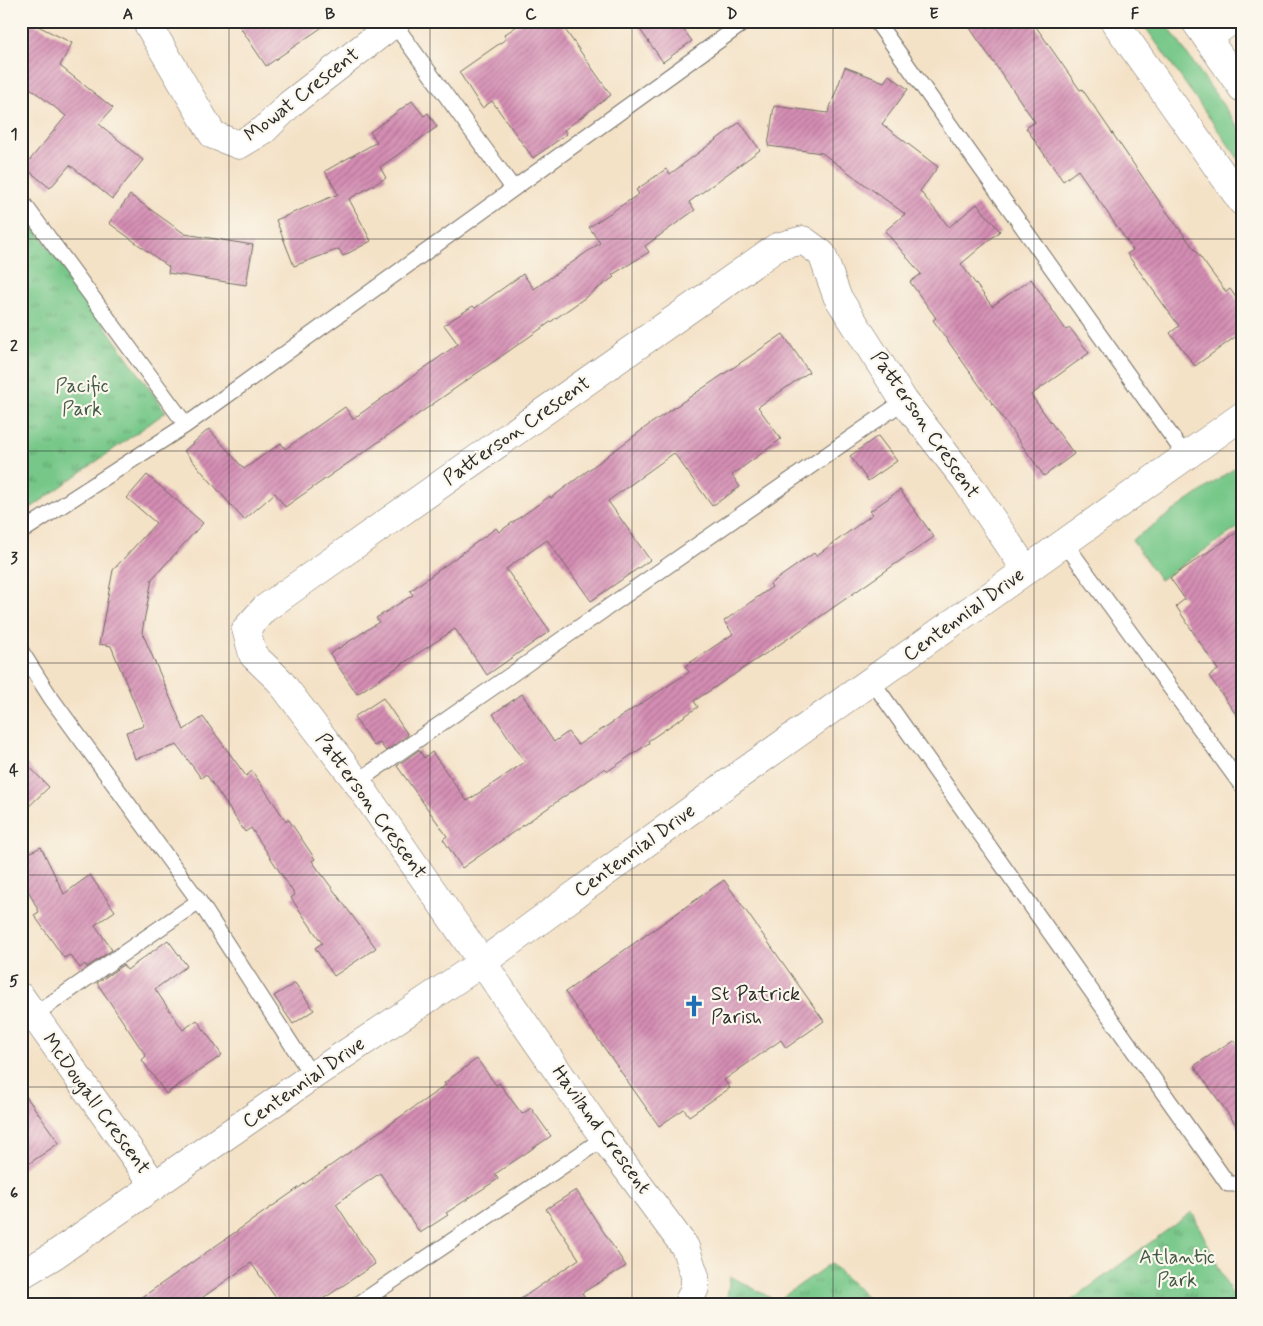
<svg xmlns="http://www.w3.org/2000/svg" width="1263" height="1326" viewBox="0 0 1263 1326" font-family="Mynerve,sans-serif">
	<style>
		.green { fill: #76c788; stroke: #50795a }
		.park { fill: url(#park-tufts); stroke: #50795a }
		.building { fill: url(#building-hatch) }
		.lines { fill: none; stroke-linecap: round; stroke-linejoin: round }
		.service-casing { stroke: #716b62; stroke-width: 17 }
		.minor-casing { stroke: #716b62; stroke-width: 29 }
		.tertiary-casing { stroke: #716b62; stroke-width: 29 }
		.service { stroke: #fff; stroke-width: 15 }
		.minor { stroke: #fff; stroke-width: 28 }
		.tertiary { stroke: #fff; stroke-width: 28 }
		.grid { fill: none; stroke: #2b2b2b; stroke-width: 1; stroke-opacity: 0.55 }
		.labels { text-anchor: middle; dominant-baseline: central; stroke-width: 4.5; stroke-linejoin: round; paint-order: stroke }
		.street-label { font-size: 20px; fill: #2b2b2b; stroke: #fbf7ec }
		.park-label { font-size: 20px; fill: #425a47; stroke: #fbf7ec }
		.poi-label { font-size: 20px; fill: #2b2b2b; stroke: #fbf7ec; text-anchor: start }
		.neatline { fill: none; stroke: #2b2b2b; stroke-width: 2 }
		.grid-label { font-size: 16px; text-anchor: middle; font-weight: bold; fill: #2b2b2b }
	</style>
	<defs>
		<pattern id="park-tufts" width="24" height="20" patternUnits="userSpaceOnUse" patternTransform="scale(1.25)"><rect width="24" height="20" fill="#76c788"/><path d="M3 7l-1-3M5 7V3M7 7l1-3M15 17l-1-3M17 17v-4M19 17l1-3" fill="none" stroke="#61a26f"/></pattern>
		<pattern id="building-hatch" width="6" height="6" patternUnits="userSpaceOnUse" patternTransform="scale(1.25)"><rect width="6" height="6" fill="#d58eb4"/><path d="M-1 1l2-2M0 6l6-6M5 7l2-2" fill="none" stroke="#ad7493"/></pattern>
	</defs>
	<rect width="100%" height="100%" fill="#fbf7ec"/>
	<filter id="ink" filterUnits="userSpaceOnUse"><feTurbulence type="fractalNoise" baseFrequency=".02" numOctaves="2"/><feDisplacementMap in="SourceGraphic" scale="10" xChannelSelector="R" yChannelSelector="G"/><feConvolveMatrix kernelMatrix="1 2 1 2 8 2 1 2 1" color-interpolation-filters="sRGB"/></filter>
	<filter id="wash" filterUnits="userSpaceOnUse"><feTurbulence type="fractalNoise" baseFrequency=".0096" numOctaves="4" result="noise"/><feDisplacementMap in="SourceGraphic" scale="20" xChannelSelector="R" yChannelSelector="G"/><feGaussianBlur stdDeviation="1.12" result="paint"/><feColorMatrix in="noise" values="0 0 0 0 0 0 0 0 0 0 0 0 0 0 0 0 0 1.4 0 .05"/><feComposite in="paint" operator="in"/></filter>
	<g filter="url(#wash)">
		<rect width="100%" height="100%" fill="#f4e2c7"/>
		<path class="green" d="M 1141,21 L 1164,21 L 1242,132 L 1242,164 Z
			M 1242,463 L 1242,525 L 1160,580 L 1132,540 Z"/>
		<path class="park" d="M 21,208 L 166,412 L 21,515 Z
			M 1192,1212 L 1237,1305 L 1065,1305 Z
			M 831,1263 L 874,1305 L 726,1305 L 730,1276 L 777,1301 Z"/>
		<g id="blocks">
			<path class="building" d="M 21,21 L 28,21 L 72,43 L 60,66 L 113,108 L 99,124 L 143,160 L 112,199 L 70,165 L 50,188 L 24,167 L 66,116 L 21,81 Z
				M 236,21 L 331,21 L 266,66 Z
				M 524,21 L 559,21 L 611,95 L 564,130 L 567,134 L 533,158 L 492,101 L 482,108 L 459,72 L 506,39 L 504,35 Z
				M 634,21 L 677,21 L 692,41 L 663,62 Z
				M 965,21 L 1032,21 L 1080,90 L 1082,89 L 1161,204 L 1226,292 L 1230,289 L 1242,306 L 1242,332 L 1195,366 L 1170,333 L 1179,326 L 1127,254 L 1133,250 L 1078,170 L 1063,181 L 1026,128 L 1035,122 Z
				M 845,67 L 884,82 L 889,75 L 908,89 L 882,124 L 938,167 L 920,191 L 949,227 L 977,204 L 1000,231 L 961,264 L 992,306 L 1031,279 L 1066,330 L 1070,328 L 1089,353 L 1031,395 L 1074,454 L 1044,476 L 933,320 L 936,318 L 910,282 L 921,274 L 885,231 L 905,214 L 822,153 L 768,146 L 774,106 L 828,113 Z
				M 412,101 L 424,116 L 428,113 L 437,127 L 380,167 L 386,178 L 349,199 L 371,241 L 343,256 L 339,249 L 294,266 L 276,220 L 338,194 L 325,171 L 377,142 L 370,132 Z
				M 740,122 L 760,150 L 689,202 L 695,210 L 645,246 L 649,252 L 612,275 L 614,277 L 572,307 L 285,507 L 275,493 L 244,520 L 184,451 L 209,429 L 244,469 L 281,443 L 285,449 L 345,407 L 353,419 L 458,344 L 444,325 L 473,306 L 475,308 L 523,274 L 534,289 L 600,243 L 589,227 L 639,194 L 636,190 L 666,169 L 670,174 Z
				M 130,195 L 185,234 L 253,245 L 246,285 L 168,273 L 169,267 L 109,223 Z
				M 783,334 L 809,372 L 758,407 L 781,439 L 732,475 L 740,487 L 712,506 L 674,453 L 608,501 L 650,560 L 591,601 L 547,540 L 506,569 L 550,631 L 487,675 L 455,629 L 357,694 L 330,654 L 379,622 L 376,618 L 413,595 L 410,591 L 496,528 L 499,532 L 550,496 L 551,498 L 650,424 Z
				M 878,436 L 897,461 L 868,481 L 850,456 Z
				M 147,475 L 203,523 L 152,579 L 142,632 L 184,730 L 203,717 L 246,776 L 252,771 L 286,821 L 289,820 L 315,859 L 312,861 L 376,948 L 334,976 L 315,948 L 322,943 L 291,898 L 295,895 L 251,828 L 245,832 L 206,774 L 201,778 L 177,745 L 135,759 L 126,732 L 144,726 L 111,646 L 99,644 L 113,570 L 156,523 L 127,498 Z
				M 900,490 L 934,537 L 801,630 L 694,701 L 698,707 L 648,741 L 649,743 L 608,771 L 605,768 L 462,868 L 443,839 L 447,836 L 397,766 L 419,750 L 424,758 L 432,752 L 467,801 L 525,762 L 493,714 L 522,694 L 554,742 L 568,732 L 578,745 L 689,672 L 685,666 L 733,634 L 724,621 L 772,587 L 770,584 L 814,553 L 816,556 L 873,514 L 870,511 Z
				M 1242,529 L 1242,723 L 1209,676 L 1218,670 L 1176,606 L 1185,599 L 1170,578 Z
				M 383,698 L 408,735 L 386,751 L 380,743 L 374,746 L 354,717 Z
				M 21,758 L 49,787 L 21,814 Z
				M 41,847 L 64,894 L 90,875 L 115,911 L 95,925 L 112,950 L 87,967 L 85,964 L 80,968 L 70,955 L 64,958 L 34,915 L 39,912 L 21,876 L 21,857 Z
				M 724,880 L 824,1021 L 786,1048 L 781,1040 L 724,1080 L 730,1088 L 689,1116 L 684,1109 L 659,1126 L 565,992 Z
				M 168,940 L 187,966 L 155,989 L 183,1030 L 197,1020 L 222,1055 L 166,1094 L 142,1060 L 146,1056 L 97,983 L 123,965 L 127,970 Z
				M 295,983 L 314,1010 L 293,1024 L 274,996 Z
				M 1233,1040 L 1242,1051 L 1242,1133 L 1194,1066 Z
				M 477,1059 L 496,1085 L 499,1083 L 522,1114 L 531,1108 L 551,1136 L 495,1174 L 498,1179 L 446,1213 L 448,1215 L 420,1233 L 380,1173 L 336,1204 L 375,1264 L 314,1305 L 281,1305 L 251,1263 L 192,1305 L 131,1305 L 446,1085 L 444,1083 Z
				M 21,1089 L 59,1143 L 21,1169 Z
				M 576,1190 L 626,1266 L 582,1293 L 591,1305 L 512,1305 L 579,1259 L 546,1209 Z"/>
		</g>
	</g>
	<g filter="url(#ink)">
		<use href="#blocks" fill-opacity="0" stroke="#716b62" stroke-width="1"/>
		<g class="lines">
			<g class="service-casing">
				<path id="service" d="M 392,21 L 513,188
					M 876,21 L 1185,455
					M 21,200 L 186,425
					M 21,532 L 186,425 L 746,21
					M 1064,542 L 1242,786
					M 21,651 L 51,698 L 199,901 L 312,1076
					M 872,681 L 1228,1184 L 1242,1184
					M 357,782 L 904,401
					M 21,1024 L 199,901
					M 357,1305 L 604,1138"/>
			</g>
			<g class="minor-casing">
				<path id="minor" d="M 146,21 L 213,135 L 239,145 L 264,130 L 290,104 L 397,21
					M 1207,38 L 1231,21
					M 21,997 L 155,1186
					M 21,1275 L 53,1256 L 312,1076 L 483,962 L 724,786 L 1242,416
					M 687,1305 L 695,1288 L 695,1276 L 685,1247 L 604,1138 L 357,782 L 279,680 L 253,655 L 246,629 L 264,609 L 777,247 L 803,240 L 822,254 L 837,296 L 904,401 L 965,479 L 1026,570"/>
			</g>
			<g class="tertiary-casing">
				<path id="tertiary" d="M 1114,21 L 1242,202
					M 1195,21 L 1242,88"/>
			</g>
			<use href="#service" class="service"/>
			<use href="#minor" class="minor"/>
			<use href="#tertiary" class="tertiary"/>
		</g>
	</g>
	<path class="grid" d="M 229,21 L 229,1305M 430,21 L 430,1305M 632,21 L 632,1305M 833,21 L 833,1305M 1034,21 L 1034,1305M 21,239 L 1242,239M 21,451 L 1242,451M 21,663 L 1242,663M 21,875 L 1242,875M 21,1087 L 1242,1087"/>
	<defs>
		<g id="church-bare" transform="scale(1.725)"><path d="M-1.2-6h2.4v3.5h3.3v2.4h-3.3V6h-2.4V-.1h-3.3v-2.4h3.3Z" fill="#1f6fb2" stroke="#fbf7ec" stroke-width="2.5" paint-order="stroke"/></g>
	</defs>
	<g fill-rule="evenodd">
		<use href="#church-bare" x="694" y="1006"/>
	</g>
	<g class="labels">
		<g class="street-label">
			<text transform="translate(302 95) rotate(-38)">Mowat Crescent</text>
			<text transform="translate(925 425) rotate(55)">Patterson Crescent</text>
			<text transform="translate(517 431) rotate(-35)">Patterson Crescent</text>
			<text transform="translate(964 615) rotate(-36)">Centennial Drive</text>
			<text transform="translate(371 806) rotate(54)">Patterson Crescent</text>
			<text transform="translate(635 851) rotate(-36)">Centennial Drive</text>
			<text transform="translate(304 1083) rotate(-35)">Centennial Drive</text>
			<text transform="translate(96 1104) rotate(54)">McDougall Crescent</text>
			<text transform="translate(601 1130) rotate(54)">Haviland Crescent</text>
		</g>
		<g class="park-label">
			<text x="82" y="386">Pacific<tspan x="82" dy="23">Park</tspan></text>
			<text x="1177" y="1257">Atlantic<tspan x="1177" dy="23">Park</tspan></text>
		</g>
		<g class="poi-label">
			<text x="711" y="994">St Patrick<tspan x="711" dy="23">Parish</tspan></text>
		</g>
	</g>
	<rect width="1263" height="1326" fill="none" stroke="#fbf7ec" stroke-width="55"/>
	<rect x="28" y="28" width="1208" height="1270" class="neatline"/>
	<g class="grid-label">
		<text x="128" y="19">A</text>
		<text x="330" y="19">B</text>
		<text x="531" y="19">C</text>
		<text x="732" y="19">D</text>
		<text x="934" y="19">E</text>
		<text x="1135" y="19">F</text>
		<text x="14" y="139">1</text>
		<text x="14" y="351">2</text>
		<text x="14" y="563">3</text>
		<text x="14" y="775">4</text>
		<text x="14" y="986">5</text>
		<text x="14" y="1198">6</text>
	</g>
</svg>
